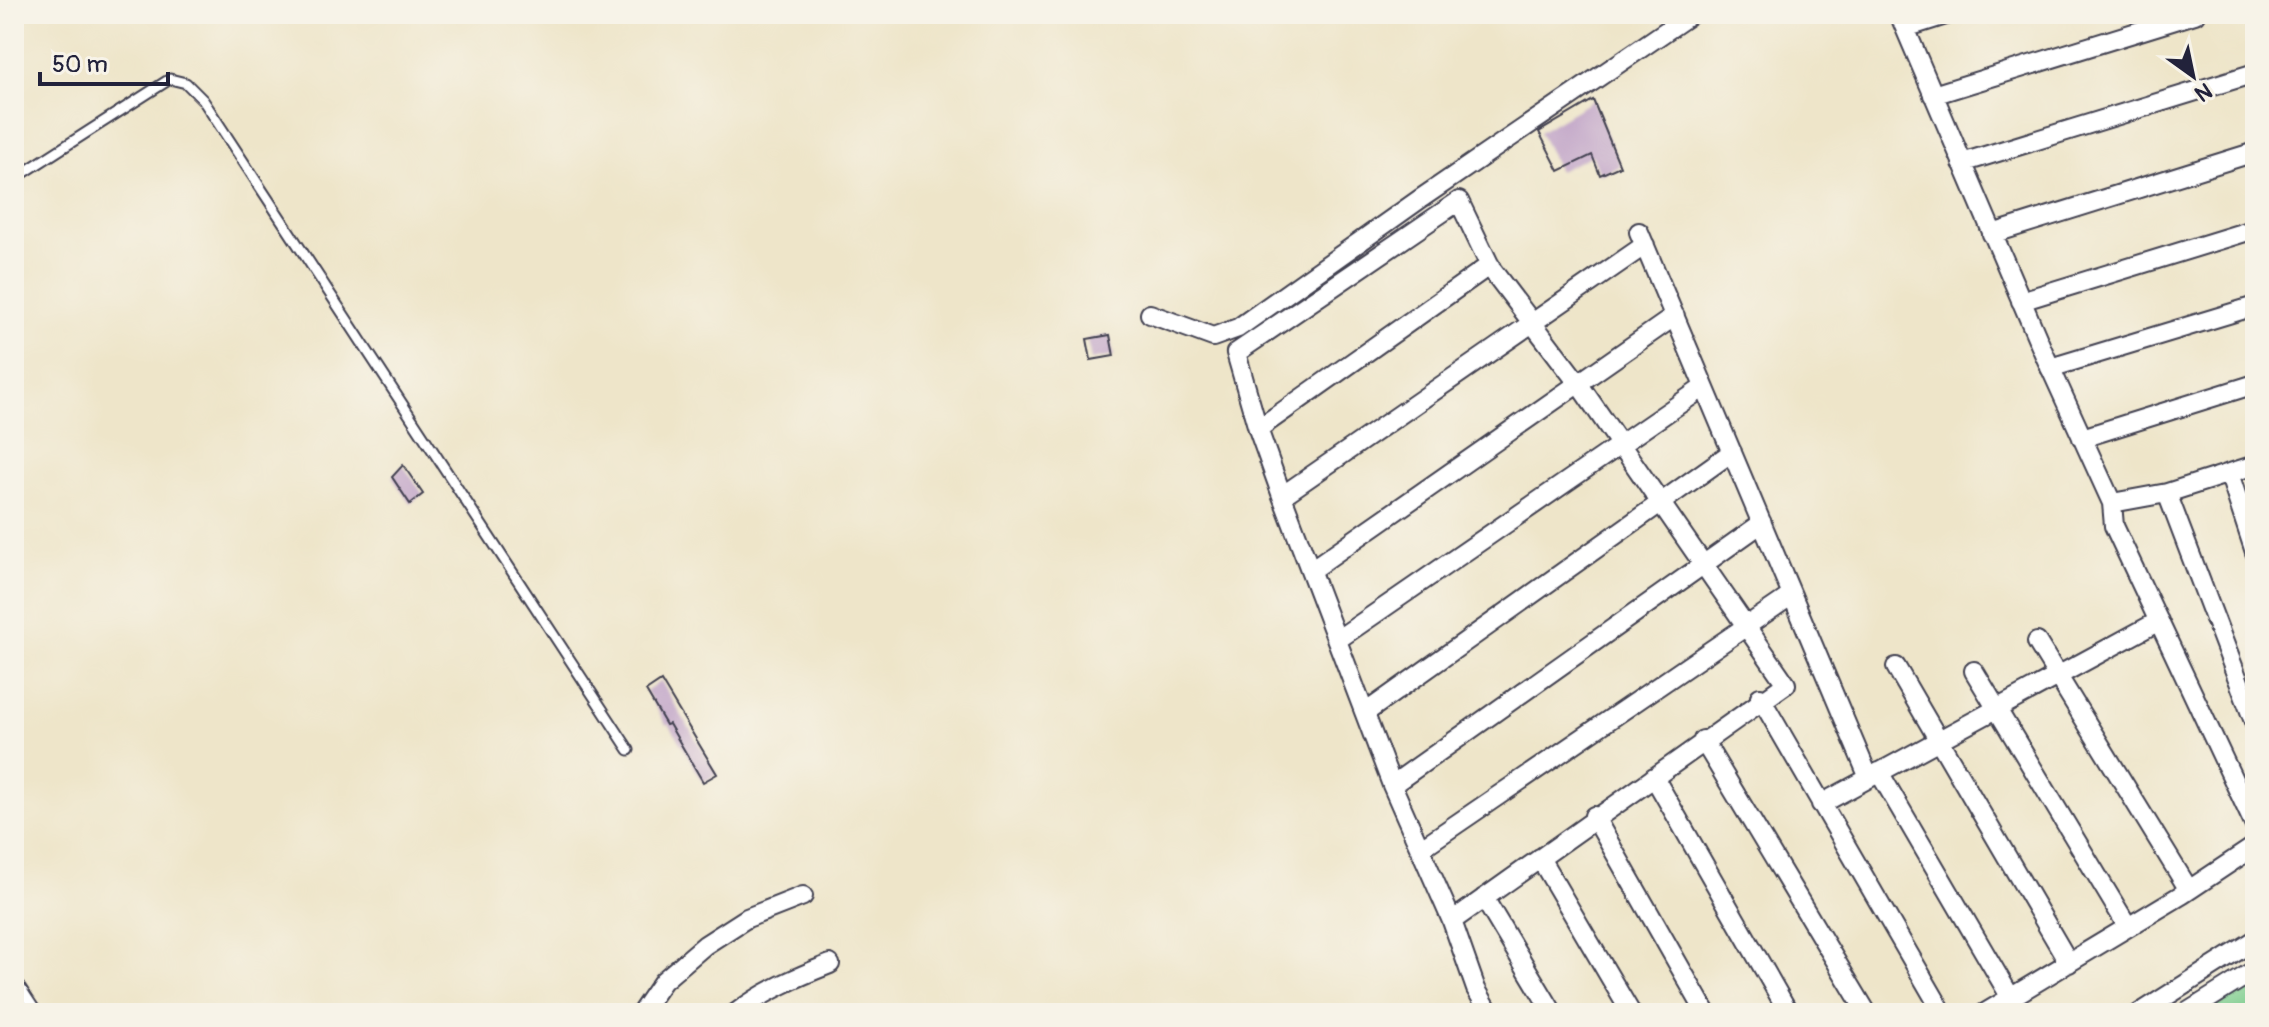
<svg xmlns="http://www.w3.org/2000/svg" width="2269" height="1027" viewBox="0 0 2269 1027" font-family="Pangolin,sans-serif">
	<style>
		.green { fill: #7dcd8e; stroke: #507864; stroke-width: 2 }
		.building { fill: #bb9cc4 }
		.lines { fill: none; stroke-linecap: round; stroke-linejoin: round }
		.service-casing { stroke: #413f50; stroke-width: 13 }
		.minor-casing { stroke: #413f50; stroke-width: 22 }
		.service { stroke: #fff; stroke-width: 9 }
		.minor { stroke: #fff; stroke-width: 18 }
	</style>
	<rect width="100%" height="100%" fill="#f7f3e8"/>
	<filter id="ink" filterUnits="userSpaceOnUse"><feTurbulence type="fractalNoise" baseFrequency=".0125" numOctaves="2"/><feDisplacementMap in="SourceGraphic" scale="16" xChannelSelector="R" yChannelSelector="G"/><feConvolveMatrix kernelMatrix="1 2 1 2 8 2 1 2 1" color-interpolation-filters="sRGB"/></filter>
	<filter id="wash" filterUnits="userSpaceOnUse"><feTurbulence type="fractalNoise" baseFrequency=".006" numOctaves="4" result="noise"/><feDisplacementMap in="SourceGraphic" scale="32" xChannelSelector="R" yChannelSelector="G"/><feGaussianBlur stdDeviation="1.8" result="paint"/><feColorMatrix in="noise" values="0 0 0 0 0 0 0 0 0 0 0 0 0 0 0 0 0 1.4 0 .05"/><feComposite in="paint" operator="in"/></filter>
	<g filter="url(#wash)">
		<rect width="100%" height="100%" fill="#eee5c9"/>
		<path class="green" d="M 2255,984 L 2255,1013 L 2205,1013 Z"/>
		<g id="blocks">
			<path class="building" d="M 1593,100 L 1620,166 L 1600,175 L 1592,155 L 1559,171 L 1539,132 Z
				M 1110,335 L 1114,356 L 1091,360 L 1087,339 Z
				M 403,465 L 423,494 L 410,504 L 392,477 Z
				M 661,681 L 717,774 L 703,782 L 669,724 L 666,725 L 646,691 Z"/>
		</g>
	</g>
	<g filter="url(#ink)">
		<use href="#blocks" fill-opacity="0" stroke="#413f50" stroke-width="2"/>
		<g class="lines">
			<g class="service-casing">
				<path id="service" d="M 14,179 L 170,79 L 186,83 L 203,100 L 629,750
					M 14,978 L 37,1013"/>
			</g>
			<g class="minor-casing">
				<path id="minor" d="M 1899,14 L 2045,356 L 2112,503 L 2114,526 L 2255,826
					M 1905,28 L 1949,14
					M 1933,95 L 2195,14
					M 1962,163 L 2255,73
					M 1639,232 L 1869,778
					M 1992,234 L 2255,152
					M 2021,301 L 2255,229
					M 1150,314 L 1213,337 L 1238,328 L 1420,199 L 1691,14
					M 2050,368 L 2255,306
					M 1258,429 L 1490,265
					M 2082,438 L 2255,384
					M 2229,473 L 2255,552
					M 2167,493 L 2255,724
					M 1282,496 L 1645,245
					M 2112,503 L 2167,493 L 2255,465
					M 1311,570 L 1675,316
					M 1337,640 L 1704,387
					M 2037,642 L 2189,890
					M 1896,667 L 2069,963
					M 1974,671 L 2128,927
					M 1760,697 L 1943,1013
					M 1365,713 L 1732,452
					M 1703,740 L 1867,1013
					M 1879,772 L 2011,998
					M 1654,777 L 1789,1013
					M 1392,785 L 1762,523
					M 1821,804 L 2159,621
					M 1594,816 L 1706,1013
					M 1420,849 L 1792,595
					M 1540,858 L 1631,1013
					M 1484,898 L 1553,1013
					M 1452,921 L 1786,684 L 1578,383 L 1492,270 L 1459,201 L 1236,353 L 1258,429 L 1282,496 L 1392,785 L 1452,921 L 1476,989 L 1490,1013
					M 641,1013 L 663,981 L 705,945 L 747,918 L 803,896
					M 736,1013 C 764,991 797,977 830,964
					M 1985,1013 L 2183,894 L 2255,846
					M 2140,1013 L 2255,940
					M 2186,1013 L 2255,970"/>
			</g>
			<use href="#service" class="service"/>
			<use href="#minor" class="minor"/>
		</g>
	</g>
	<rect width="2269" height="1027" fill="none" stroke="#f7f3e8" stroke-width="48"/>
	<g transform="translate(2193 76) rotate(147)" stroke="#f7f3e8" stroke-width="6" paint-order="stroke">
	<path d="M0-6L14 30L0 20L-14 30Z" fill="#22223b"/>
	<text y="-12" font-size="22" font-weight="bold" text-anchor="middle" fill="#22223b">N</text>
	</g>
	<path d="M40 72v12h128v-12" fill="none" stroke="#22223b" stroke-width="4"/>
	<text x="52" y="72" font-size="24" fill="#22223b" stroke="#f7f3e8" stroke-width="6" paint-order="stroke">50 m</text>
</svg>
